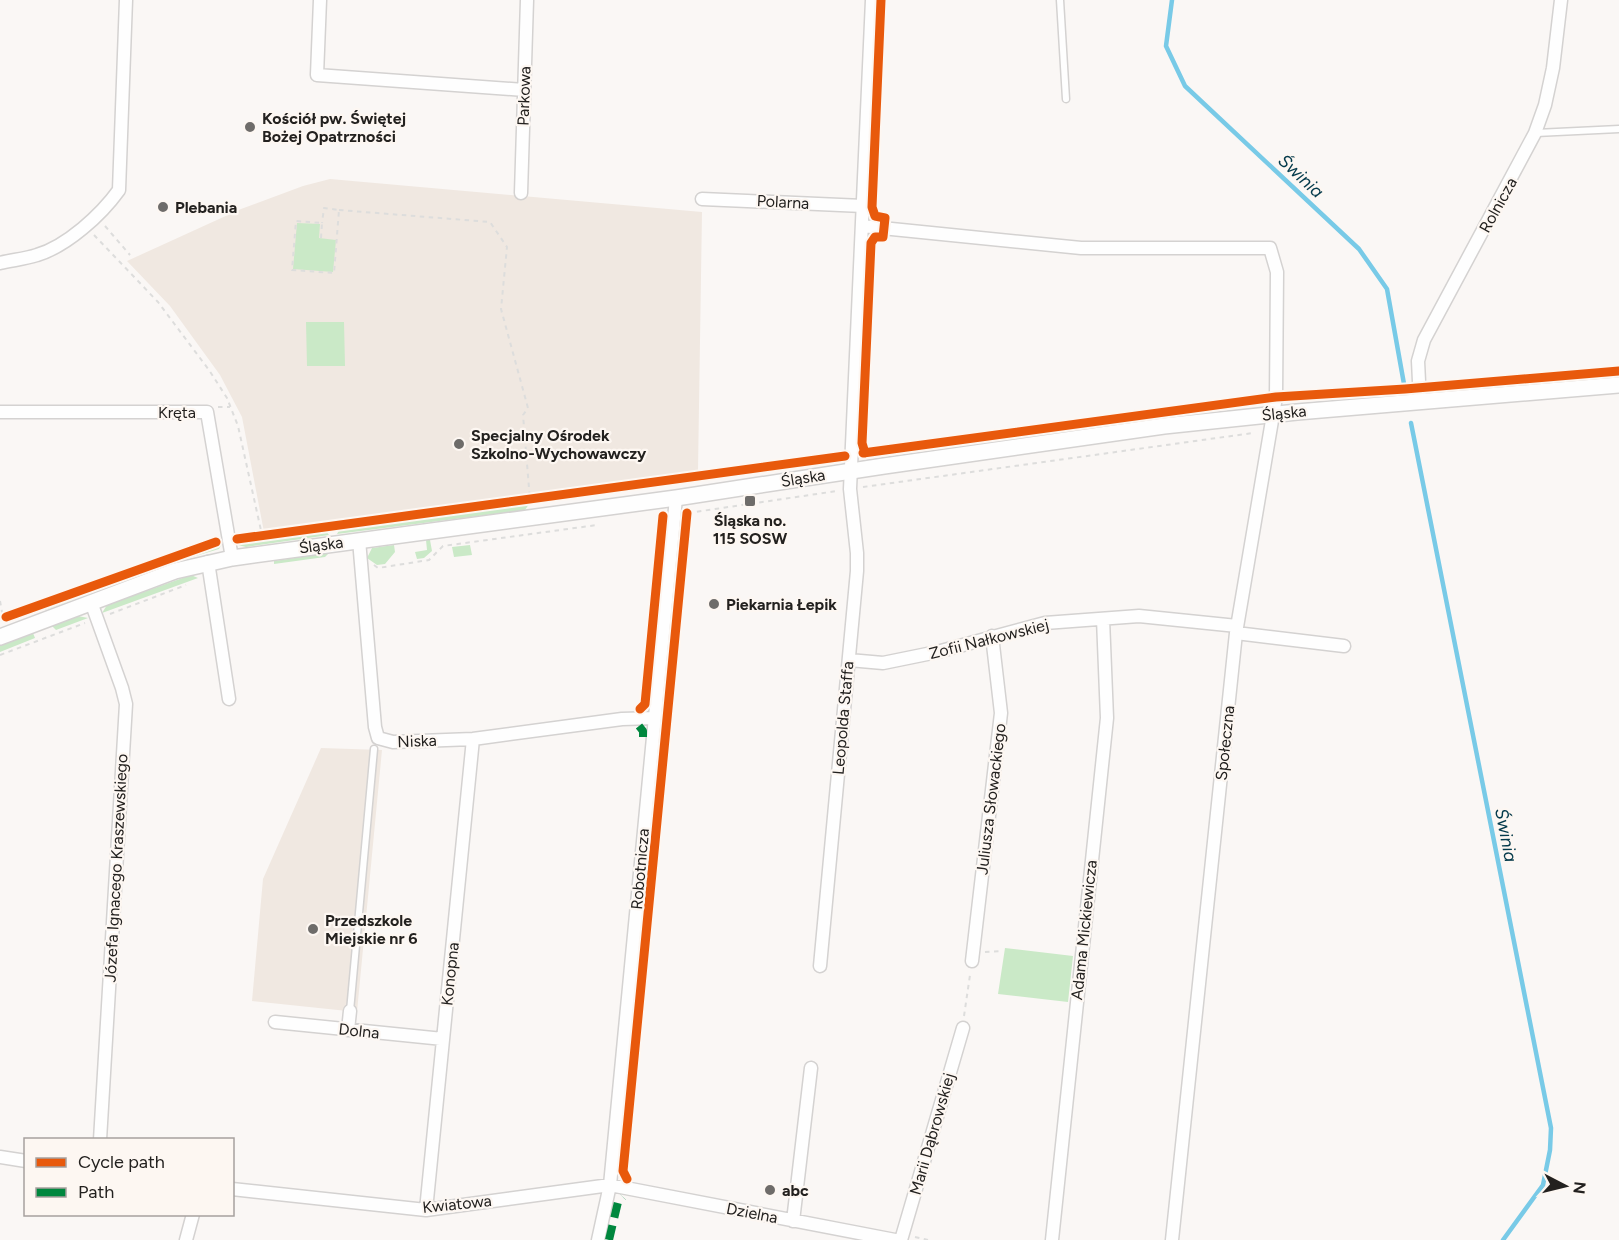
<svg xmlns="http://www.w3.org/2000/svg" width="1619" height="1240" viewBox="0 0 1619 1240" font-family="Figtree,sans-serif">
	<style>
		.built { fill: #f0e8e1 }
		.green { fill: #cae9c7 }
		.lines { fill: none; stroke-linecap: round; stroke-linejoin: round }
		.stream { stroke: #78cae7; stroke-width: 4.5 }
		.service-casing { stroke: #d4d2d1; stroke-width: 9 }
		.minor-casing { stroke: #d4d2d1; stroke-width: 15 }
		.tertiary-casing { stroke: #d4d2d1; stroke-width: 18 }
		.path { stroke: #dddddc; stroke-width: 2; stroke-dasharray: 4.5 4.5; stroke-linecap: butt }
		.service { stroke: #fefefe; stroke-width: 6 }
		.minor { stroke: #fefefe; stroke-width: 12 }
		.tertiary { stroke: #fefefe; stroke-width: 15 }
		.quiet { stroke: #00873e; stroke-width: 8; stroke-dasharray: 15 8; stroke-linecap: butt }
		.cycleway-casing { stroke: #fdf7f2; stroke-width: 13 }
		.cycleway { stroke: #e8590c; stroke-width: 9 }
		.poi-dot { fill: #6e6c6a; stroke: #fdf7f2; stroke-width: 2 }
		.labels { text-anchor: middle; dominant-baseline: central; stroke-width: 4.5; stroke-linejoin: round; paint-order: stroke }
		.street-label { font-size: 16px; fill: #23211f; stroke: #fdf7f2 }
		.poi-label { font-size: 16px; font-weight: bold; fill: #23211f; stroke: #fdf7f2; text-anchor: start }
		.water-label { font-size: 18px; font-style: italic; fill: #043a4b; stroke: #fdf7f2 }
	</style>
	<rect width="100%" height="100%" fill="#faf7f5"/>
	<path class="built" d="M 330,179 L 702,212 L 698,471 L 493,501 L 264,532 L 242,417 L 220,375 L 170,306 L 127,261 L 241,209 L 303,186 Z
		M 321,748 L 382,750 L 357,1012 L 252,1001 L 263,879 Z"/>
	<path class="green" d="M 297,223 L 320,224 L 319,238 L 336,240 L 333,272 L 293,269 Z
		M 306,322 L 344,322 L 345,366 L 307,366 Z
		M 531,501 L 525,510 L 337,534 L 341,527 Z
		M 323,530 L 326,531 L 329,535 L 246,547 L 238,545 L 234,541 Z
		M 426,540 L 430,540 L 432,551 L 424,558 L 417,559 L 415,552 L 427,550 Z
		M 222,544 L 219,549 L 179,561 L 177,558 Z
		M 394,545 L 395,552 L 385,564 L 377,565 L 367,558 L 372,548 Z
		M 470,545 L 472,555 L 454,557 L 452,547 Z
		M 329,553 L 325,557 L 274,564 L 274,561 Z
		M 170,560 L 171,564 L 96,591 L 95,588 Z
		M 191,575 L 198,578 L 102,613 L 107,605 Z
		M 88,590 L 89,594 L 45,610 L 43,606 Z
		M 78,616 L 88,618 L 56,630 L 52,626 Z
		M 33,633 L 35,638 L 0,652 L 0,646 Z
		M 1005,948 L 1073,956 L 1068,1002 L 998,994 Z"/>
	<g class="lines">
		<path class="stream" d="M 1172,0 L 1166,46 L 1185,86 L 1359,249 L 1387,289 L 1404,384
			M 1411,423 L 1551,1128 L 1550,1150 L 1543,1185 L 1503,1240"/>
		<g class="service-casing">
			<path id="service" d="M 1060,0 L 1066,99
				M 1536,133 L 1619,129
				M 350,1011 L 374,749"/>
		</g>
		<g class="minor-casing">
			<path id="minor" d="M 320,0 L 317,75 L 524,90
				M 521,193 L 527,0
				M 702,199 L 863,206
				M 862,226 L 1081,248 L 1270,248 L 1277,272 L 1276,397 L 1236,633 L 1172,1240
				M 0,263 C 12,260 25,259 37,255 C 67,246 101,215 119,190 L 126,0
				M 1420,402 L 1418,361 L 1424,340 L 1535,133 L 1545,105 L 1553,68 L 1561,0
				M 0,412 L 207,412 L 232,558
				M 359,540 L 375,727 L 378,738 L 393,742 L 473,739 L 622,719 L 655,718
				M 208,562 L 229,699
				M 91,602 L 122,688 L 126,704 L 100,1140
				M 1236,633 L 1344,646
				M 849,660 L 883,663 L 937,652 L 1045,623 L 1139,616 L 1237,626
				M 972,961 L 1001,713 L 992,636
				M 820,966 L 857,571 L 857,553 L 850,489 L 872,0
				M 275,1022 L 443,1039
				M 348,1030 L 350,1011
				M 0,1157 L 26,1161
				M 232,1189 L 426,1210 L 610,1185 L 895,1240
				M 426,1210 L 473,739
				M 793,1221 L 811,1068
				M 186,1240 L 193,1214
				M 598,1240 L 610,1185 L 676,498
				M 901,1240 L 963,1028
				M 1052,1240 L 1107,718 L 1103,619"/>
		</g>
		<g class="tertiary-casing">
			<path id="tertiary" d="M 0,637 L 175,571 L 232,558 L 676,498 L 884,466 L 1164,426 L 1297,412 L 1619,385"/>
		</g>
		<path class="path" d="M 339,210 L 490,222 L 507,247 L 501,309 L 528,408 L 523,415 L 530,500
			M 105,226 L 130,255
			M 94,235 L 158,302 L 209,370 L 227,398 L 238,426 L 262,535
			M 321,238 L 322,223 L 296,221 L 292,270 L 334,273 L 339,210 L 324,208 L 322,223
			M 218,407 L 230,407
			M 863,487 L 1253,433
			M 688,513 L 837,491
			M 374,565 L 378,568 L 429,560 L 443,546 L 597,525
			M 0,601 L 2,612 L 6,617 L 0,620
			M 110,614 L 186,585
			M 0,655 L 85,623
			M 985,952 L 1003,951
			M 964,1016 L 970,975
			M 915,1237 L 928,1240"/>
		<use href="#service" class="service"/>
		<use href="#minor" class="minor"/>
		<use href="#tertiary" class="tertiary"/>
		<path class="quiet" d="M 639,726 L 643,731 L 643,737
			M 609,1240 L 618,1202 L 623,1197"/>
		<g class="cycleway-casing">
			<path id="cycleway" d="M 863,453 L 1276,397 L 1405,389 L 1619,371
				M 865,453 L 862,443 L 871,243 L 875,237 L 883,237 L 885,218 L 875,216 L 872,207 L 881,0
				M 237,539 L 845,456
				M 6,617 L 216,542
				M 640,709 L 645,704 L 663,516
				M 627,1179 L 623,1171 L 687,513"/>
		</g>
		<use href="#cycleway" class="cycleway"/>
	</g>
	<g class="poi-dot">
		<circle cx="250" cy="127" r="6"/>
		<circle cx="163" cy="207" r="6"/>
		<circle cx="459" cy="444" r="6"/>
		<rect x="744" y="495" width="12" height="12" rx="3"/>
		<circle cx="714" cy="604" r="6"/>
		<circle cx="313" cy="929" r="6"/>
		<circle cx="770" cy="1190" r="6"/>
	</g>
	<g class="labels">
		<g class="street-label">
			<text transform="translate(524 96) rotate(-88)">Parkowa</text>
			<text transform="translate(783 202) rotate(3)">Polarna</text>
			<text transform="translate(1498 205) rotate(-61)">Rolnicza</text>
			<text x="177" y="412">Kręta</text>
			<text transform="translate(1284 413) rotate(-6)">Śląska</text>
			<text transform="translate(803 478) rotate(-9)">Śląska</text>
			<text transform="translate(321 545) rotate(-8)">Śląska</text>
			<text transform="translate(989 639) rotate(-14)">Zofii Nałkowskiej</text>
			<text transform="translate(843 718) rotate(-85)">Leopolda Staffa</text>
			<text transform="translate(417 741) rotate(-2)">Niska</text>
			<text transform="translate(1225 743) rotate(-84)">Społeczna</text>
			<text transform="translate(991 799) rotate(-83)">Juliusza Słowackiego</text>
			<text transform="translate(116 868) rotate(-87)">Józefa Ignacego Kraszewskiego</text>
			<text transform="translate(640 869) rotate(-85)">Robotnicza</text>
			<text transform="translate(1084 930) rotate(-84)">Adama Mickiewicza</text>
			<text transform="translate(450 974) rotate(-84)">Konopna</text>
			<text transform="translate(359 1031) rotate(6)">Dolna</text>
			<text transform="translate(932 1134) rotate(-74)">Marii Dąbrowskiej</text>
			<text transform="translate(457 1204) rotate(-6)">Kwiatowa</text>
			<text transform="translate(752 1213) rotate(11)">Dzielna</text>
		</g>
		<g class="poi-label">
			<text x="262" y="118">Kościół pw. Świętej<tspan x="262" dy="18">Bożej Opatrzności</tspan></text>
			<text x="175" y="207">Plebania</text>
			<text x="471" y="435">Specjalny Ośrodek<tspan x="471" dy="18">Szkolno-Wychowawczy</tspan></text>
			<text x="750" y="520" text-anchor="middle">Śląska no.<tspan x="750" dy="18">115 SOSW</tspan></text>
			<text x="726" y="604">Piekarnia Łepik</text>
			<text x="325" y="920">Przedszkole<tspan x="325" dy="18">Miejskie nr 6</tspan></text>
			<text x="782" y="1190">abc</text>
		</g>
		<g class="water-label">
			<text transform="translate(1301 176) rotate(43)">Świnia</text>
			<text transform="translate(1506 835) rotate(79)">Świnia</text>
		</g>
	</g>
	<rect x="24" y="1138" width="210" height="78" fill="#fdf7f2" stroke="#a6a19e" stroke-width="1.5"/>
	<rect x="36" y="1158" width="30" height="9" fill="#e8590c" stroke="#a6a19e" stroke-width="1.5"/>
	<text x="78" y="1168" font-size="18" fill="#23211f">Cycle path</text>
	<rect x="36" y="1188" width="30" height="9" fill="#00873e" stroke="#a6a19e" stroke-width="1.5"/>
	<text x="78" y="1198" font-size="18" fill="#23211f">Path</text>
	<g transform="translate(1565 1186) rotate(97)" stroke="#fdf7f2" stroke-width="4.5" paint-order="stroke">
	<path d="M0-4.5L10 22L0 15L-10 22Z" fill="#23211f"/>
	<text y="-9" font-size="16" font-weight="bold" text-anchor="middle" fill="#23211f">N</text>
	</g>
</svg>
